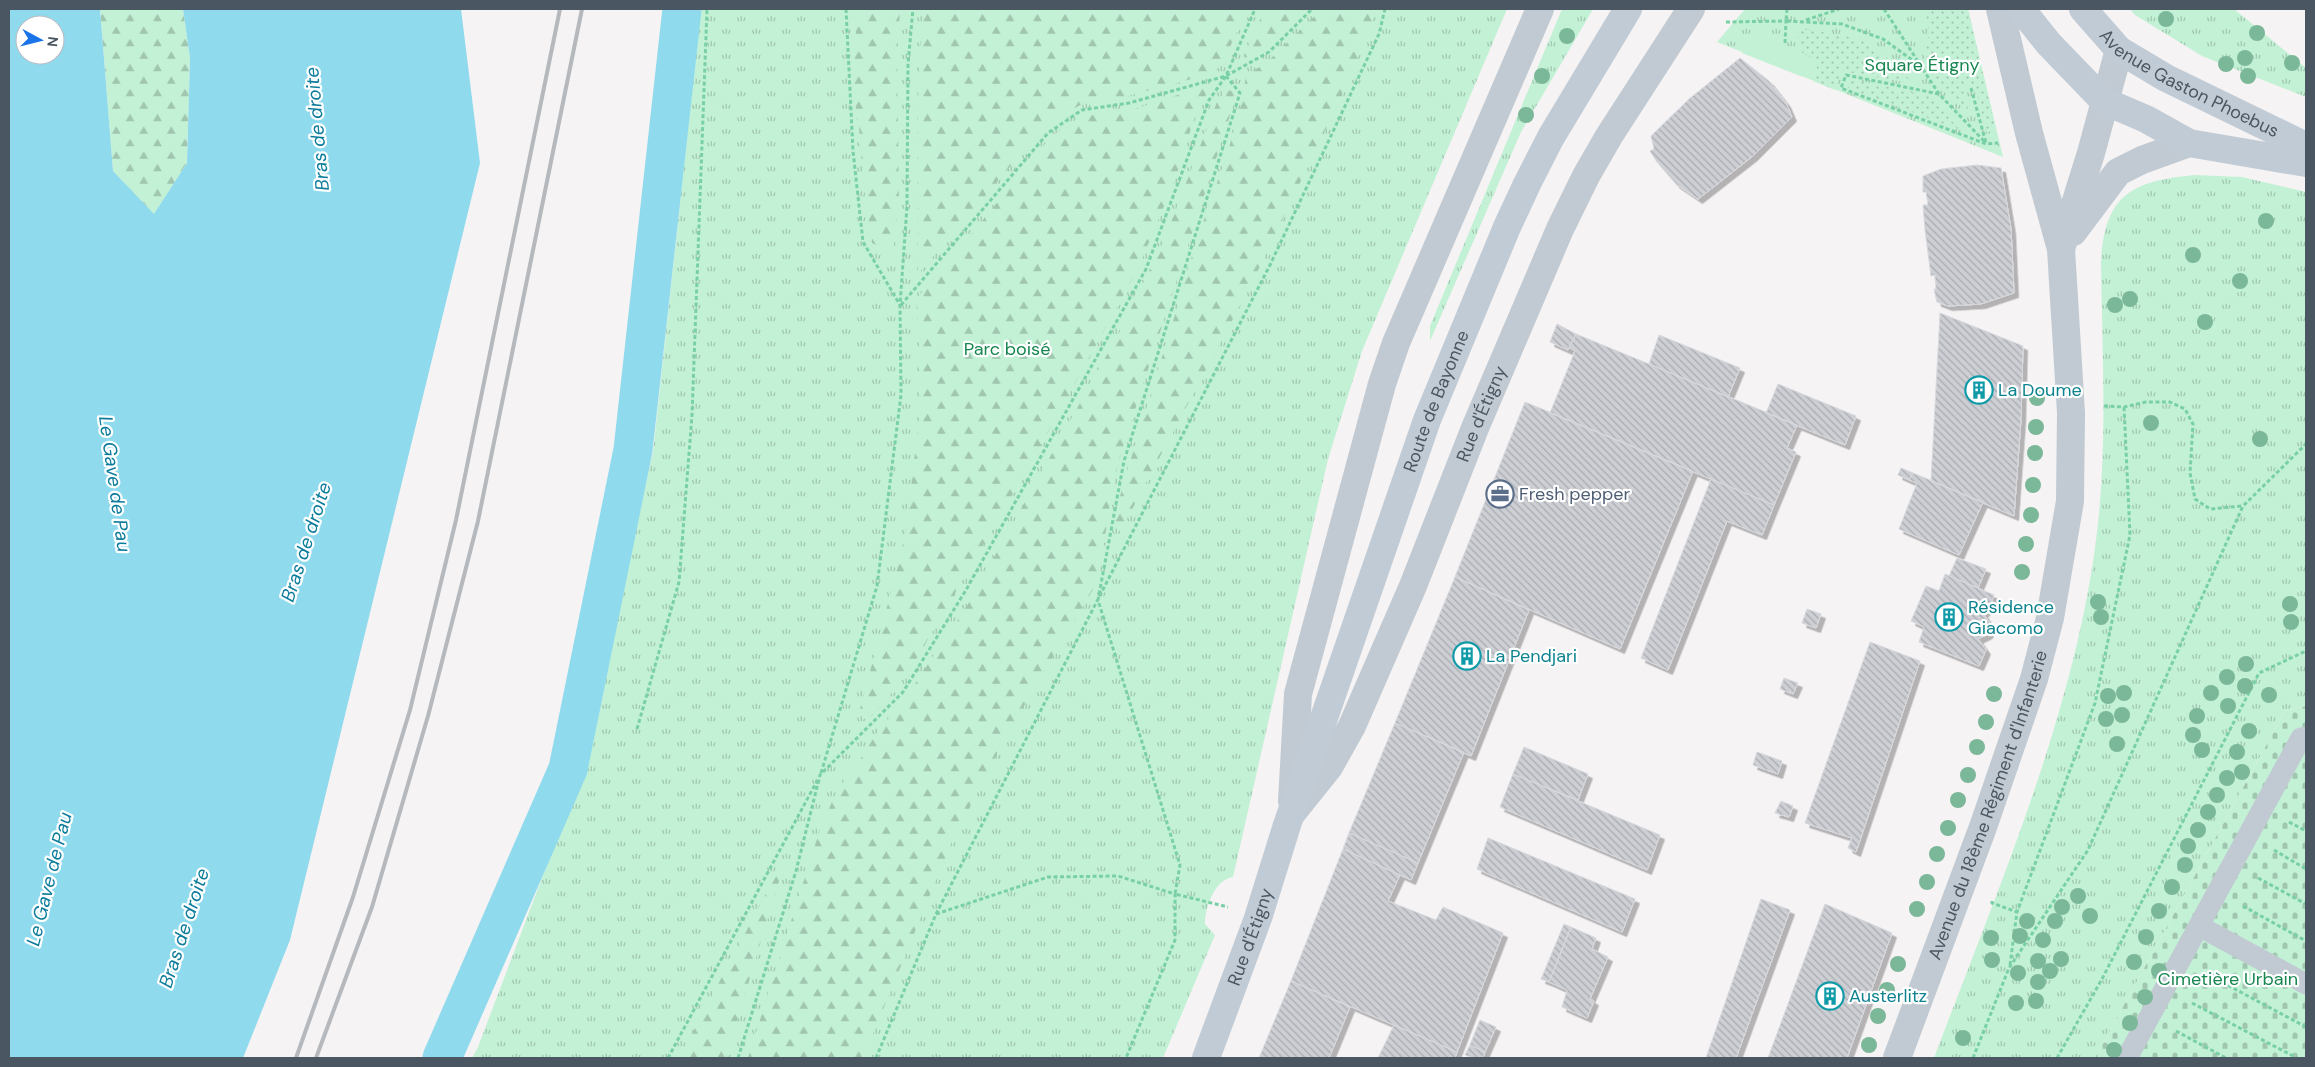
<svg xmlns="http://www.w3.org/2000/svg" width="2315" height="1067" viewBox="0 0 2315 1067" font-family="'DM Sans',sans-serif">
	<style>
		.grass { fill: url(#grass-tufts) }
		.forest { fill: url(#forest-firs) }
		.cemetery { fill: url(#cemetery-stones) }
		.garden { fill: url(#garden-dots) }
		.pitch { fill: #c3f1d5 }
		.water { fill: #90daee; fill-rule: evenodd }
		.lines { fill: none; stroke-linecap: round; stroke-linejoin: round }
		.canal { stroke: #90daee; stroke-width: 39 }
		.building { fill: url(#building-back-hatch); stroke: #d7d9de; filter: url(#shadow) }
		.path { stroke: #7ad0a6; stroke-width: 3; stroke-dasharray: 4 2.5; stroke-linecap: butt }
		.lane { stroke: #c1cad2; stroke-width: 21 }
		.street { stroke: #c1cad2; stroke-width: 28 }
		.secondary { stroke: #c1cbd6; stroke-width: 28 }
		.rail { stroke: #b5b8bd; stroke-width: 4 }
		.tree { fill: #7bb799 }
		.labels { text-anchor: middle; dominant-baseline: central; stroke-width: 4.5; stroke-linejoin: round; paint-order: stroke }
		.park-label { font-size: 18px; fill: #17864f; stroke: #fff }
		.street-label { font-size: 18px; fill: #4a5661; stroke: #fff }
		.culture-label { font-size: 18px; fill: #0d838f; stroke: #fff; text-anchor: start }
		.service-label { font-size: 18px; fill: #4e5e75; stroke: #fff; text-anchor: start }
		.water-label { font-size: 19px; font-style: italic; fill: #0c7c9b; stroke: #fff }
	</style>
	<defs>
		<pattern id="grass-tufts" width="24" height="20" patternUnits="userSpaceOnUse" patternTransform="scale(1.25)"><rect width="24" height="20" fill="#c3f1d5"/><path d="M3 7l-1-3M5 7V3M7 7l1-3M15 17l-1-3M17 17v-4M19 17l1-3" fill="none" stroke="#a0c6b0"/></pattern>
		<pattern id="forest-firs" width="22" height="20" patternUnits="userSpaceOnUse" patternTransform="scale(1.25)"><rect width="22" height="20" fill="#c3f1d5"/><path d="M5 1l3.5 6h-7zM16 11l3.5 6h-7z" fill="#a0c6b0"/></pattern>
		<pattern id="cemetery-stones" width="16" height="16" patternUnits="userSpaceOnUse" patternTransform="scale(1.25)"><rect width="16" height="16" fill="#c3f1d5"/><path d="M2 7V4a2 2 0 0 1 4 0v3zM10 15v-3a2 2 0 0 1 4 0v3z" fill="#a0c6b0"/></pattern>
		<pattern id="garden-dots" width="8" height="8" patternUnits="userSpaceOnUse" patternTransform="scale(1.25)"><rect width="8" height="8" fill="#c3f1d5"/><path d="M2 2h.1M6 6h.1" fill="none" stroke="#a0c6b0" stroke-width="1.8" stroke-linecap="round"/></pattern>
		<pattern id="building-back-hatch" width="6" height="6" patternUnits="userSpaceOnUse" patternTransform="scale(1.25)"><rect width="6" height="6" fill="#cdcfd5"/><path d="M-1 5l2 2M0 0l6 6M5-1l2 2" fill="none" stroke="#a8abb0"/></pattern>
		<filter id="shadow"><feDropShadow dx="4.5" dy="4.5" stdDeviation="0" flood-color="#0004"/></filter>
	</defs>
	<rect width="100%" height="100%" fill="#f5f3f3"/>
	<path class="grass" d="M 701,9 L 1507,9 L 1362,351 L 1328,459 L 1233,877 C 1214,880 1205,908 1205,924 L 1215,935 L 1163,1058 L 472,1058 L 478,1047 L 582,772 L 653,452 Z
		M 1562,9 L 1593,9 L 1521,132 L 1430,341 L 1430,326 Z
		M 1745,9 L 1968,9 L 2003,157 L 1717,42 Z
		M 2130,9 L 2234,9 L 2306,68 L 2306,97 L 2202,56 L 2135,15 Z
		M 2195,175 L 2242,177 L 2306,192 L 2306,706 L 2285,711 L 2095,1058 L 1934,1058 C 1999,885 2081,700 2099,514 C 2107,430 2102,346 2101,262 C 2105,194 2132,181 2195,175 Z"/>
	<path class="forest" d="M 100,9 L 183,9 L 190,58 L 187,163 L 154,215 L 113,171 Z
		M 857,9 L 900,9 L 897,58 L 899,199 L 893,252 L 872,243 L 863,181 L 859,127 L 853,92 Z
		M 924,9 L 1247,9 L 1222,65 L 1210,74 L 1121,98 L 1082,104 L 1053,121 L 1027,147 L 918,274 C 917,185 915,97 924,9 Z
		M 1265,9 L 1303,9 L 1258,51 L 1245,58 L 1244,55 Z
		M 1322,9 L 1377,9 L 1352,74 L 1252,283 L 1120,532 L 1115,520 L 1122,488 L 1182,292 C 1199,220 1237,146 1246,75 L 1266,63 Z
		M 1196,89 L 1206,89 L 1208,92 L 1201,102 L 1193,122 L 1175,180 L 1139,266 L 1124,294 L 1035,456 L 917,658 L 882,706 L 870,717 L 864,719 L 859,713 L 899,562 L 906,529 L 919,419 L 919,344 L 916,299 L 956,253 L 1050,138 L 1071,122 L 1087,116 L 1135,109 Z
		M 1226,90 L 1233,91 L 1235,100 L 1120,456 L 1110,502 L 1099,579 L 1008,733 L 953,839 L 863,1058 L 748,1058 L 821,826 L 837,791 L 861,758 L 880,728 L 900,706 L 967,606 L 1119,333 L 1165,238 L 1217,102 Z
		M 787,854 L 726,1058 L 679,1058 Z"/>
	<path class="cemetery" d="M 2306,706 L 2306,1058 L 2095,1058 L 2285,711 Z"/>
	<path class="garden" d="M 1924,9 L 1968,9 L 1996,131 L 1986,132 L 1975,84 L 1962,85 L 1968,109 L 1966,110 L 1936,85 L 1933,77 L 1922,64 C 1928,46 1932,27 1924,9 Z
		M 1797,29 C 1815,31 1854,35 1869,44 C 1884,53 1897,67 1910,80 L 1909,83 L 1842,71 L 1835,90 L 1813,81 L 1819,60 L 1801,52 Z
		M 1851,79 L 1929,96 L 1960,130 L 1848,88 Z"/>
	<path class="pitch" d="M 1750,32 L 1811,57 L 1803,77 L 1742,53 Z"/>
	<path class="water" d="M 9,9 L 100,9 L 113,171 L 154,214 L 187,163 L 190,58 L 183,9 L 461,9 L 480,163 L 290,940 L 243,1058 L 9,1058 ZM 25,25 L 55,25 L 55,55 L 25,55 Z"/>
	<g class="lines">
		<path class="canal" d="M 442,1058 L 568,769 L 633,450 L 682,9"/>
	</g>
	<path class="building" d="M 1740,58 L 1769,81 L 1786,103 L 1792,117 L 1753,156 L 1698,199 L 1676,184 L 1657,162 L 1650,151 L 1654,149 L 1651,136 L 1689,99 Z
		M 1977,165 L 2001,168 L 2011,229 L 2014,293 L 1981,304 L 1948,306 L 1937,302 L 1934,289 L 1936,289 L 1935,275 L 1931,276 L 1925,230 L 1923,205 L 1928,205 L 1926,192 L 1923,192 L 1923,176 L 1941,169 Z
		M 1940,313 L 2023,346 L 2021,419 L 2014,516 L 1931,481 Z
		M 1557,324 L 1576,334 L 1568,350 L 1550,342 Z
		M 1576,334 L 1797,425 L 1787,448 L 1796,452 L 1774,505 L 1550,413 L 1575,351 L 1569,347 Z
		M 1659,335 L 1740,368 L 1728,397 L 1649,364 Z
		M 1778,384 L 1856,416 L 1845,445 L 1766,413 Z
		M 1525,402 L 1693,471 L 1620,649 L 1455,577 Z
		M 1901,468 L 1913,473 L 1909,480 L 1898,475 Z
		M 1913,473 L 1983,502 L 1959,555 L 1899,529 L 1917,483 L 1909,480 Z
		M 1711,479 L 1774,505 L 1762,535 L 1727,521 L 1668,670 L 1641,658 Z
		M 1957,558 L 1986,569 L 1978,588 L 1949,576 Z
		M 1945,574 L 1994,595 L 1990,607 L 1983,613 L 1991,625 L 1988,634 L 1978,639 L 1986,650 L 1979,666 L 1919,642 L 1924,627 L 1911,621 L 1926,586 L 1939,591 Z
		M 1455,577 L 1529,610 L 1471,756 L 1395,723 Z
		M 1807,609 L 1821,614 L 1816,628 L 1802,623 Z
		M 1870,642 L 1920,661 L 1856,852 L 1848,848 L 1852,838 L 1805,823 Z
		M 1784,678 L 1798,683 L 1793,694 L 1780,689 Z
		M 1395,723 L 1464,752 L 1418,863 L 1349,833 Z
		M 1524,747 L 1588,774 L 1578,800 L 1513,774 Z
		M 1757,752 L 1782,761 L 1778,774 L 1753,765 Z
		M 1513,774 L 1660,835 L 1647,870 L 1500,807 Z
		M 1781,801 L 1793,806 L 1789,817 L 1775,813 Z
		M 1349,833 L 1418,863 L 1411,880 L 1343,849 Z
		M 1488,838 L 1635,899 L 1622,932 L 1477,869 Z
		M 1343,849 L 1400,875 L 1388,901 L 1436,920 L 1443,907 L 1503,933 L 1457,1052 L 1291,981 Z
		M 1761,899 L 1790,910 L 1736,1058 L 1706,1058 Z
		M 1825,904 L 1892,933 L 1847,1058 L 1768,1058 Z
		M 1564,924 L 1571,927 L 1549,982 L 1541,979 Z
		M 1571,927 L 1596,938 L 1592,949 L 1608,957 L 1590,999 L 1594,1001 L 1587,1018 L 1562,1007 L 1567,990 L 1549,982 Z
		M 1291,981 L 1350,1007 L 1329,1058 L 1259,1058 Z
		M 1480,1020 L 1496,1027 L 1485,1052 L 1470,1045 Z
		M 1394,1025 L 1457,1052 L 1455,1058 L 1378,1058 Z
		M 1470,1045 L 1485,1052 L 1483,1058 L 1473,1058 L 1465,1055 Z"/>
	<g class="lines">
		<path class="path" d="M 846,9 L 853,151 L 863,242 L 900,305
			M 1787,9 L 1786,21 L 1842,24 L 1883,39 L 1915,62
			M 1884,9 L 1939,94 L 1984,141
			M 1806,20 L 1839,9
			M 1726,22 L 1786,21 L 1785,43
			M 1226,76 L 1240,93 L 1124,461 L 1098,600 L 1180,865 L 1175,894 L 1228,907
			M 1971,88 L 1986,143
			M 1939,94 L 1846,75 L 1841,88 L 1986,144 L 1998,143
			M 901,305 L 1048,133 L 1082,110 L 1129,103 L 1226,76 L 1269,52 L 1312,9
			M 2104,406 L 2124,407 L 2146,402 L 2170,402 L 2185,409 L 2193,424 L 2190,473 L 2195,499 L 2210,509 L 2242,506
			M 637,729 L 679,582 L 692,415 L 707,9
			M 821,773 L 877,586 L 901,395 L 900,305 L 907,207 L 908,64 L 913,9
			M 2289,822 L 2306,831
			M 2274,850 L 2306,869
			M 2258,878 L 2306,904
			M 1992,901 L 1992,903 L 2017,912
			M 2243,906 L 2306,941
			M 936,914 L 1048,877 L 1118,876 L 1175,894 L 1175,940 L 1126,1058
			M 2010,965 L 2017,912 L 2095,703 L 2130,535 L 2124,407
			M 2205,973 L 2306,1027
			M 2192,1003 L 2297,1058
			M 2176,1031 L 2226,1058
			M 668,1058 L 817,781
			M 738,1058 L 796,871 L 820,775 L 903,692 L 966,590 L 1146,269 L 1209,100 L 1226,76 L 1255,9
			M 876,1058 L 936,914 L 1270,265 L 1379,34 L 1385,9
			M 1973,1058 L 2009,968 L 2088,850 L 2243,506 L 2306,444
			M 2057,1058 L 2102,979 L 2259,673 L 2306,651"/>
		<path class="lane" d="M 2199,926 L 2306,984
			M 2127,1058 L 2301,738 L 2306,737"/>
		<g class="street">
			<path d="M 2073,232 L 2118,172 L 2142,160 L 2189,143"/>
			<path d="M 2061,249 L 2091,153 L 2119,50"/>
			<path d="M 1292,801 L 1298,694 L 1382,384 L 1396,343 L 1540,9"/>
			<path id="s1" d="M 1292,813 L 1329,767 L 1352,726 L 1413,586 L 1475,428 L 1560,229 L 1586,176 L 1609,136 L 1691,9"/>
			<path id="s2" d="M 1897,1058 L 1983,827 L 2034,679 L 2050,618 L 2070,501 L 2071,413 L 2061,249 L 2029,133 L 2000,9"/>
		</g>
		<g class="secondary">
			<path d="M 2021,9 L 2049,44 L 2104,101 L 2146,119 L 2189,143 L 2306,163"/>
			<path id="s3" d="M 2083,9 L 2119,50 L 2166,78 L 2306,146"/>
			<path id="s4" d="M 1206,1058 L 1258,918 L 1287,825 L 1427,420 L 1507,227 L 1527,184 L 1551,137 L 1628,9"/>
		</g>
		<path class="rail" d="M 296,1058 L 353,897 L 410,710 L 456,520 L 560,9
			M 316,1058 L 372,907 L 428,716 L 478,521 L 582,9"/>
	</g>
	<g class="tree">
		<circle cx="2166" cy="19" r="8"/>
		<circle cx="2257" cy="33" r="8"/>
		<circle cx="1567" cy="36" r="8"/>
		<circle cx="2245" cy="58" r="8"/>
		<circle cx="2292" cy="63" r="8"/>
		<circle cx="2226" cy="64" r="8"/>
		<circle cx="1542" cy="76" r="8"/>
		<circle cx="2248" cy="76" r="8"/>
		<circle cx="1526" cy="115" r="8"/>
		<circle cx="2266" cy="221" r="8"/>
		<circle cx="2193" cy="255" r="8"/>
		<circle cx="2240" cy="281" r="8"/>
		<circle cx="2130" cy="299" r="8"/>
		<circle cx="2115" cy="305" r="8"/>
		<circle cx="2205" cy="322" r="8"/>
		<circle cx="2037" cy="398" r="8"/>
		<circle cx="2151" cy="423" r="8"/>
		<circle cx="2036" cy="427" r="8"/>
		<circle cx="2260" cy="439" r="8"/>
		<circle cx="2035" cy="453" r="8"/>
		<circle cx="2033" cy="485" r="8"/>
		<circle cx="2031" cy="515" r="8"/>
		<circle cx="2026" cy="544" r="8"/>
		<circle cx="2022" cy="572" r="8"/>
		<circle cx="2098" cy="602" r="8"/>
		<circle cx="2290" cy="604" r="8"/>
		<circle cx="2101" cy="617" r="8"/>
		<circle cx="2291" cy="622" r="8"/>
		<circle cx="2246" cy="664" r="8"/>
		<circle cx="2227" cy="677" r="8"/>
		<circle cx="2245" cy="686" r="8"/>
		<circle cx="2124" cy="693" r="8"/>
		<circle cx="2211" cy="693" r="8"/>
		<circle cx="1994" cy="694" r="8"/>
		<circle cx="2269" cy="695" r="8"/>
		<circle cx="2108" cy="696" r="8"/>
		<circle cx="2228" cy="706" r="8"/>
		<circle cx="2122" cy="715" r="8"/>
		<circle cx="2197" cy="716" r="8"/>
		<circle cx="2106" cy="719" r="8"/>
		<circle cx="1986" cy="722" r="8"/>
		<circle cx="2249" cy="731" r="8"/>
		<circle cx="2193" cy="735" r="8"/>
		<circle cx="2117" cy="744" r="8"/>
		<circle cx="1977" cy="747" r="8"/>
		<circle cx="2202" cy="750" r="8"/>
		<circle cx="2237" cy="752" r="8"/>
		<circle cx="2242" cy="772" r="8"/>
		<circle cx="1968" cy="775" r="8"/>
		<circle cx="2227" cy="778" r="8"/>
		<circle cx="2217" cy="795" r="8"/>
		<circle cx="1958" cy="800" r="8"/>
		<circle cx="2208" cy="812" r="8"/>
		<circle cx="1948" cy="828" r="8"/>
		<circle cx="2198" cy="830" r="8"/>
		<circle cx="2188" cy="846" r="8"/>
		<circle cx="1937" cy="854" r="8"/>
		<circle cx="2185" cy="865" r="8"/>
		<circle cx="1927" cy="882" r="8"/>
		<circle cx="2172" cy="887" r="8"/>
		<circle cx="2078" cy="896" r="8"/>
		<circle cx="2062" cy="907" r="8"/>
		<circle cx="1917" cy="909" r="8"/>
		<circle cx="2159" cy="911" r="8"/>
		<circle cx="2090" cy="916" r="8"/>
		<circle cx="2027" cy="921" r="8"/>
		<circle cx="2055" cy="921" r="8"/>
		<circle cx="2020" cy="936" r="8"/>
		<circle cx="2146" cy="937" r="8"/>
		<circle cx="1991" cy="938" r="8"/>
		<circle cx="2043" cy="940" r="8"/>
		<circle cx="2061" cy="959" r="8"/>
		<circle cx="1992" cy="960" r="8"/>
		<circle cx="2038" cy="961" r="8"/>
		<circle cx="2134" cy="962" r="8"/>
		<circle cx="1898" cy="964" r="8"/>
		<circle cx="2050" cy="971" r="8"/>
		<circle cx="2159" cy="971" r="8"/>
		<circle cx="2018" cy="973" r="8"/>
		<circle cx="2038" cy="982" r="8"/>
		<circle cx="1887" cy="990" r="8"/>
		<circle cx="2145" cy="997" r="8"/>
		<circle cx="2036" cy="1001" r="8"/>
		<circle cx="2016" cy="1003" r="8"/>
		<circle cx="1878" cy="1016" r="8"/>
		<circle cx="2130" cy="1023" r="8"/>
		<circle cx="1963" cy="1038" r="8"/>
		<circle cx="1869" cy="1045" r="8"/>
		<circle cx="2114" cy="1050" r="8"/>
	</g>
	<defs>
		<g id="building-ring" transform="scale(1.4375)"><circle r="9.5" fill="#fff" stroke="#0f9aa8" stroke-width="1.5"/><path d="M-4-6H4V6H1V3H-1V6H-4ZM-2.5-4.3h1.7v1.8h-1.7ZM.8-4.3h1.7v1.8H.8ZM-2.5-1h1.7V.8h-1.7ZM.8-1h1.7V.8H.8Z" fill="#0f9aa8"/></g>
		<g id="office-ring" transform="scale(1.4375)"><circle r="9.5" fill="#fff" stroke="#5c6f8a" stroke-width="1.5"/><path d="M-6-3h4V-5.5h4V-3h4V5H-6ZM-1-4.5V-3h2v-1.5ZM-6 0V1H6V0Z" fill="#5c6f8a"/></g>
	</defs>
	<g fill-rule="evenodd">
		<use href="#building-ring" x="1979" y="390"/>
		<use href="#office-ring" x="1500" y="494"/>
		<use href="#building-ring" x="1949" y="617"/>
		<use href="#building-ring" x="1467" y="656"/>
		<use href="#building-ring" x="1830" y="996"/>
	</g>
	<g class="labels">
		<g class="park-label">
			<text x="1922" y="65">Square Étigny</text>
			<text x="1007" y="349">Parc boisé</text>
			<text x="2228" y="979">Cimetière Urbain</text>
		</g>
		<g class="street-label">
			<text stroke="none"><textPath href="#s3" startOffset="132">Avenue Gaston Phoebus</textPath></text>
			<text stroke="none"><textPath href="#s4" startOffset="696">Route de Bayonne</textPath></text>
			<text stroke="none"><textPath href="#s1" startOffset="444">Rue d'Étigny</textPath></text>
			<text stroke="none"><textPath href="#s2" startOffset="269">Avenue du 18ème Régiment d'Infanterie</textPath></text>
			<text stroke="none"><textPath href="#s4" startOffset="129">Rue d'Étigny</textPath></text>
		</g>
		<g class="culture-label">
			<text x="1998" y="390">La Doume</text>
			<text x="1968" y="607">Résidence<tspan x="1968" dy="21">Giacomo</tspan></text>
			<text x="1486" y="656">La Pendjari</text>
			<text x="1849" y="996">Austerlitz</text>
		</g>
		<g class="service-label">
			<text x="1519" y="494">Fresh pepper</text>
		</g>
		<g class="water-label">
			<text transform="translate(317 129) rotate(-95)">Bras de droite</text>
			<text transform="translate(115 484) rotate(82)">Le Gave de Pau</text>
			<text transform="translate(306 542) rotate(-72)">Bras de droite</text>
			<text transform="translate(49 879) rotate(-76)">Le Gave de Pau</text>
			<text transform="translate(184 928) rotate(-72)">Bras de droite</text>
		</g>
	</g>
	<rect width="2315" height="1067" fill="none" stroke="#4a5661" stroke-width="20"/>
	<g transform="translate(40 40) rotate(97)"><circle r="24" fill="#ffffff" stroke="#b7bbc0"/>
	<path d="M0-4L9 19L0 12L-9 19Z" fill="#1a73e8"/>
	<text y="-8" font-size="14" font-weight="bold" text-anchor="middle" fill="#4a5661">N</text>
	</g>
</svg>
